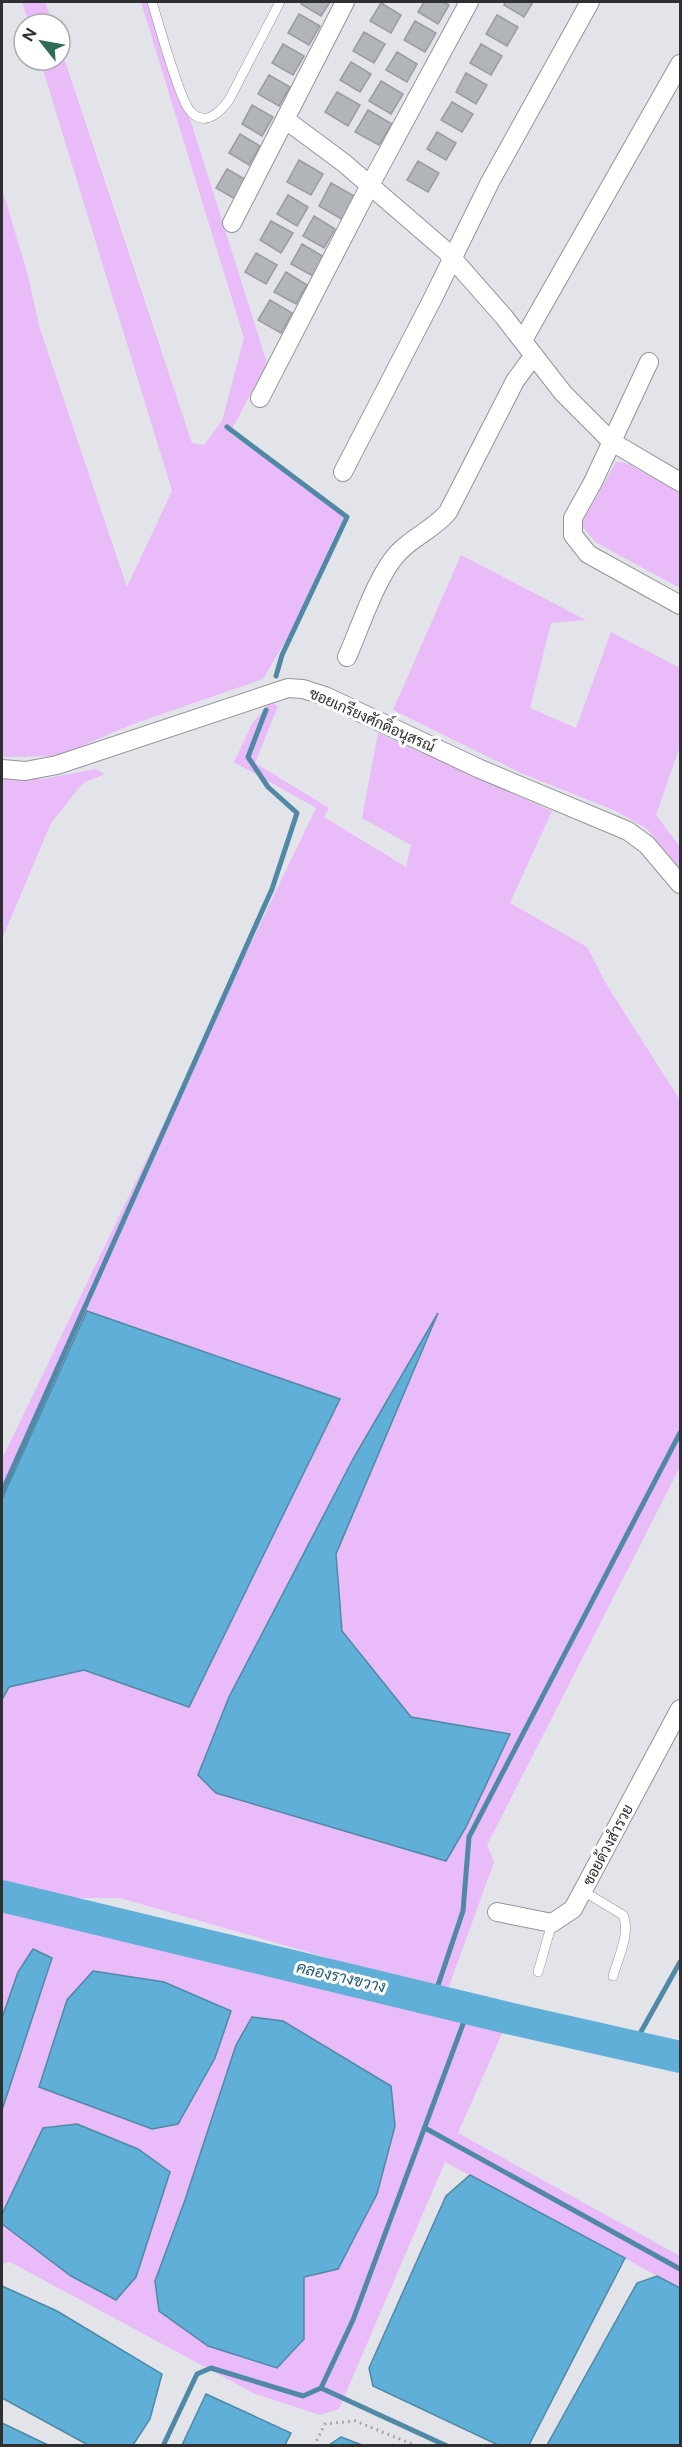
<svg xmlns="http://www.w3.org/2000/svg" width="682" height="2447" viewBox="0 0 682 2447" font-family="Figtree,Sarabun,sans-serif">
	<style>
		.green { fill: #e9bbf8; fill-rule: evenodd }
		.water { fill: #5fafd8; stroke: #5089a6; stroke-width: 1.5 }
		.lines { fill: none; stroke-linecap: round; stroke-linejoin: round }
		.stream { stroke: #5089a6; stroke-width: 5 }
		.river { stroke: #5fafd8; stroke-width: 32 }
		.building { fill: #b1b4b8; stroke: #999ca0; stroke-width: 1.5 }
		.service-casing { stroke: #939499; stroke-width: 10 }
		.minor-casing { stroke: #939499; stroke-width: 20 }
		.path { stroke: #97989c; stroke-width: 3; stroke-dasharray: 1.5 4.5; stroke-linecap: butt }
		.service { stroke: #fff; stroke-width: 9 }
		.minor { stroke: #fff; stroke-width: 18 }
		.labels { text-anchor: middle; dominant-baseline: central; stroke-width: 6; stroke-linejoin: round; paint-order: stroke }
		.street-label { font-size: 15px; fill: #2e2f31; stroke: #fff }
		.water-label { font-size: 16px; font-style: italic; fill: #1f5c79; stroke: #fff }
	</style>
	<rect width="100%" height="100%" fill="#e3e4e9"/>
	<path class="green" d="M 22,2 L 45,2 L 53,24 L 29,24 Z
		M 141,2 L 148,2 L 191,122 L 267,363 L 230,433 L 344,516 L 289,635 L 263,679 L 133,724 L 58,756 L 4,757 L 2,752 L 2,189 L 27,272 L 40,329 L 127,587 L 172,491 L 40,60 L 60,60 L 60,46 L 192,443 L 204,445 L 222,421 L 244,338 Z
		M 616,462 L 627,463 L 680,493 L 680,588 L 595,542 L 581,525 Z
		M 461,555 L 586,620 L 551,623 L 530,708 L 576,728 L 611,632 L 680,668 L 680,746 L 656,815 L 680,847 L 680,870 L 647,829 L 616,811 L 521,773 L 393,710 Z
		M 271,702 L 278,706 L 255,763 L 329,808 L 324,817 L 406,867 L 411,845 L 362,818 L 378,733 L 552,811 L 510,903 L 587,947 L 608,987 L 680,1100 L 680,1467 L 487,1845 L 494,1862 L 447,1992 L 120,1898 L 75,1898 L 62,1903 L 2,1888 L 2,1700 L 9,1687 L 84,1670 L 189,1707 L 240,1602 L 2,1499 L 2,1459 L 316,808 L 234,762 L 253,722 ZM 435,1319 L 336,1554 L 342,1631 L 411,1717 L 509,1734 L 466,1827 L 446,1861 L 216,1793 L 198,1775 L 229,1697 L 353,1459 Z
		M 96,769 L 105,774 L 83,783 L 51,823 L 2,939 L 2,776 L 43,779 Z
		M 2,1911 L 505,2027 L 458,2133 L 680,2256 L 680,2288 L 445,2162 L 339,2409 L 320,2415 L 255,2394 L 10,2262 L 2,2264 L 2,2224 L 71,2276 L 43,2128 L 2,2214 L 2,2110 L 52,1958 L 18,1972 L 2,2018 ZM 252,2017 L 304,2277 L 304,2339 L 155,2281 L 185,2200 L 236,2046 Z"/>
	<path class="water" d="M 87,1311 L 340,1399 L 189,1707 L 84,1670 L 9,1687 L 2,1700 L 2,1499 Z
		M 438,1313 L 336,1554 L 342,1631 L 411,1717 L 510,1734 L 466,1827 L 446,1861 L 216,1793 L 198,1775 L 229,1697 L 353,1459 Z
		M 33,1949 L 52,1958 L 2,2110 L 2,2018 L 18,1972 Z
		M 93,1971 L 164,1982 L 231,2011 L 215,2058 L 178,2124 L 152,2129 L 39,2087 L 67,2000 Z
		M 252,2017 L 283,2021 L 391,2086 L 395,2126 L 377,2194 L 338,2269 L 304,2277 L 304,2339 L 277,2368 L 208,2346 L 159,2311 L 155,2281 L 185,2200 L 236,2045 Z
		M 77,2124 L 138,2149 L 170,2172 L 136,2277 L 116,2300 L 71,2276 L 2,2224 L 2,2214 L 43,2128 Z
		M 470,2175 L 625,2258 L 529,2445 L 498,2445 L 373,2386 L 369,2368 L 446,2196 Z
		M 657,2276 L 680,2288 L 680,2445 L 547,2445 L 637,2283 Z
		M 2,2286 L 57,2311 L 162,2374 L 150,2419 L 133,2445 L 88,2445 L 2,2398 Z
		M 206,2394 L 291,2433 L 285,2445 L 182,2445 Z
		M 2,2423 L 48,2445 L 2,2445 Z
		M 341,2437 L 362,2445 L 329,2445 Z"/>
	<g class="lines">
		<path class="stream" d="M 227,427 L 347,517 L 282,655 L 276,676
			M 2,1492 L 272,889 L 297,813 L 268,787 L 248,757 L 266,710
			M 433,2000 L 463,1911 L 469,1837 L 680,1433
			M 633,2046 L 680,1962
			M 425,2128 L 680,2269
			M 321,2388 L 447,2446
			M 163,2446 L 197,2374 L 211,2368 L 303,2396 L 321,2388 L 353,2320 L 469,2008"/>
		<path class="river" d="M 2,1896 L 512,2019 L 680,2057"/>
	</g>
	<path class="building" d="M 302,2 L 330,2 L 321,16 L 301,4 Z
		M 424,2 L 443,2 L 449,5 L 438,24 L 418,12 Z
		M 505,2 L 533,2 L 524,17 L 504,5 Z
		M 381,3 L 401,15 L 391,33 L 370,21 Z
		M 299,14 L 320,26 L 309,45 L 288,33 Z
		M 497,15 L 518,27 L 507,46 L 486,34 Z
		M 415,21 L 436,33 L 425,52 L 404,40 Z
		M 364,32 L 385,44 L 374,63 L 353,51 Z
		M 283,44 L 304,56 L 293,75 L 272,63 Z
		M 481,44 L 502,56 L 491,75 L 470,63 Z
		M 397,52 L 417,64 L 407,82 L 386,70 Z
		M 351,62 L 371,74 L 360,92 L 340,80 Z
		M 466,73 L 487,85 L 476,104 L 456,92 Z
		M 269,75 L 290,87 L 279,106 L 258,94 Z
		M 381,81 L 403,94 L 391,114 L 369,101 Z
		M 337,92 L 360,105 L 348,126 L 325,112 Z
		M 452,102 L 473,114 L 462,132 L 441,120 Z
		M 252,105 L 273,117 L 262,136 L 242,124 Z
		M 368,110 L 392,124 L 379,145 L 355,132 Z
		M 437,132 L 456,143 L 446,160 L 427,149 Z
		M 240,134 L 260,146 L 249,165 L 229,153 Z
		M 299,160 L 323,174 L 311,195 L 287,182 Z
		M 418,161 L 439,173 L 428,192 L 407,180 Z
		M 227,169 L 248,181 L 237,200 L 216,188 Z
		M 331,183 L 356,197 L 343,220 L 319,206 Z
		M 288,195 L 308,207 L 297,226 L 277,214 Z
		M 314,216 L 335,229 L 324,248 L 303,236 Z
		M 271,221 L 293,233 L 281,253 L 260,240 Z
		M 302,244 L 324,257 L 313,276 L 291,264 Z
		M 256,253 L 277,265 L 266,284 L 245,272 Z
		M 286,272 L 307,285 L 296,304 L 274,292 Z
		M 270,300 L 292,313 L 281,333 L 258,320 Z"/>
	<g class="lines">
		<g class="service-casing">
			<path id="service" d="M 152,2 C 158,21 180,102 191,112 C 206,127 220,112 229,100 L 280,2
				M 583,1891 L 623,1915 C 631,1933 618,1958 613,1976
				M 538,1972 L 552,1923"/>
		</g>
		<g class="minor-casing">
			<path id="minor" d="M 286,120 L 344,163 L 446,251 L 504,317 L 563,393 L 612,442 L 680,482
				M 232,223 L 345,2
				M 523,340 L 680,64
				M 649,362 L 593,482 L 573,518 L 573,535 L 588,554 L 680,605
				M 260,398 L 370,185 L 469,2
				M 343,472 L 432,300 L 490,182 L 590,2
				M 347,657 C 360,628 377,575 398,553 C 414,536 434,529 448,512 L 515,381 L 534,355
				M 2,769 L 25,771 L 57,765 L 288,688 L 303,689 L 325,696 L 480,769 L 628,831 L 647,845 L 680,884
				M 497,1912 L 552,1923 L 573,1909 L 680,1709"/>
		</g>
		<path class="path" d="M 314,2446 L 325,2424 L 355,2421 L 417,2446"/>
		<use href="#service" class="service"/>
		<use href="#minor" class="minor"/>
	</g>
	<g class="labels">
		<g class="street-label">
			<text transform="translate(372 720) rotate(24)">ซอยเกรียงศักดิ์อนุสรณ์</text>
			<text transform="translate(608 1845) rotate(-62)">ซอยด้วงสำรวย</text>
		</g>
		<g class="water-label">
			<text transform="translate(341 1977) rotate(13)">คลองรางขวาง</text>
		</g>
	</g>
	<rect width="682" height="2447" fill="none" stroke="#2e2f31" stroke-width="6"/>
	<g transform="translate(42 42) rotate(301)"><circle r="28" fill="#ffffff" stroke="#abacad" stroke-width="1.5"/>
	<path d="M0-4.5L10 22L0 15L-10 22Z" fill="#306d59"/>
	<text y="-9" font-size="16" font-weight="bold" text-anchor="middle" fill="#2e2f31">N</text>
	</g>
</svg>
